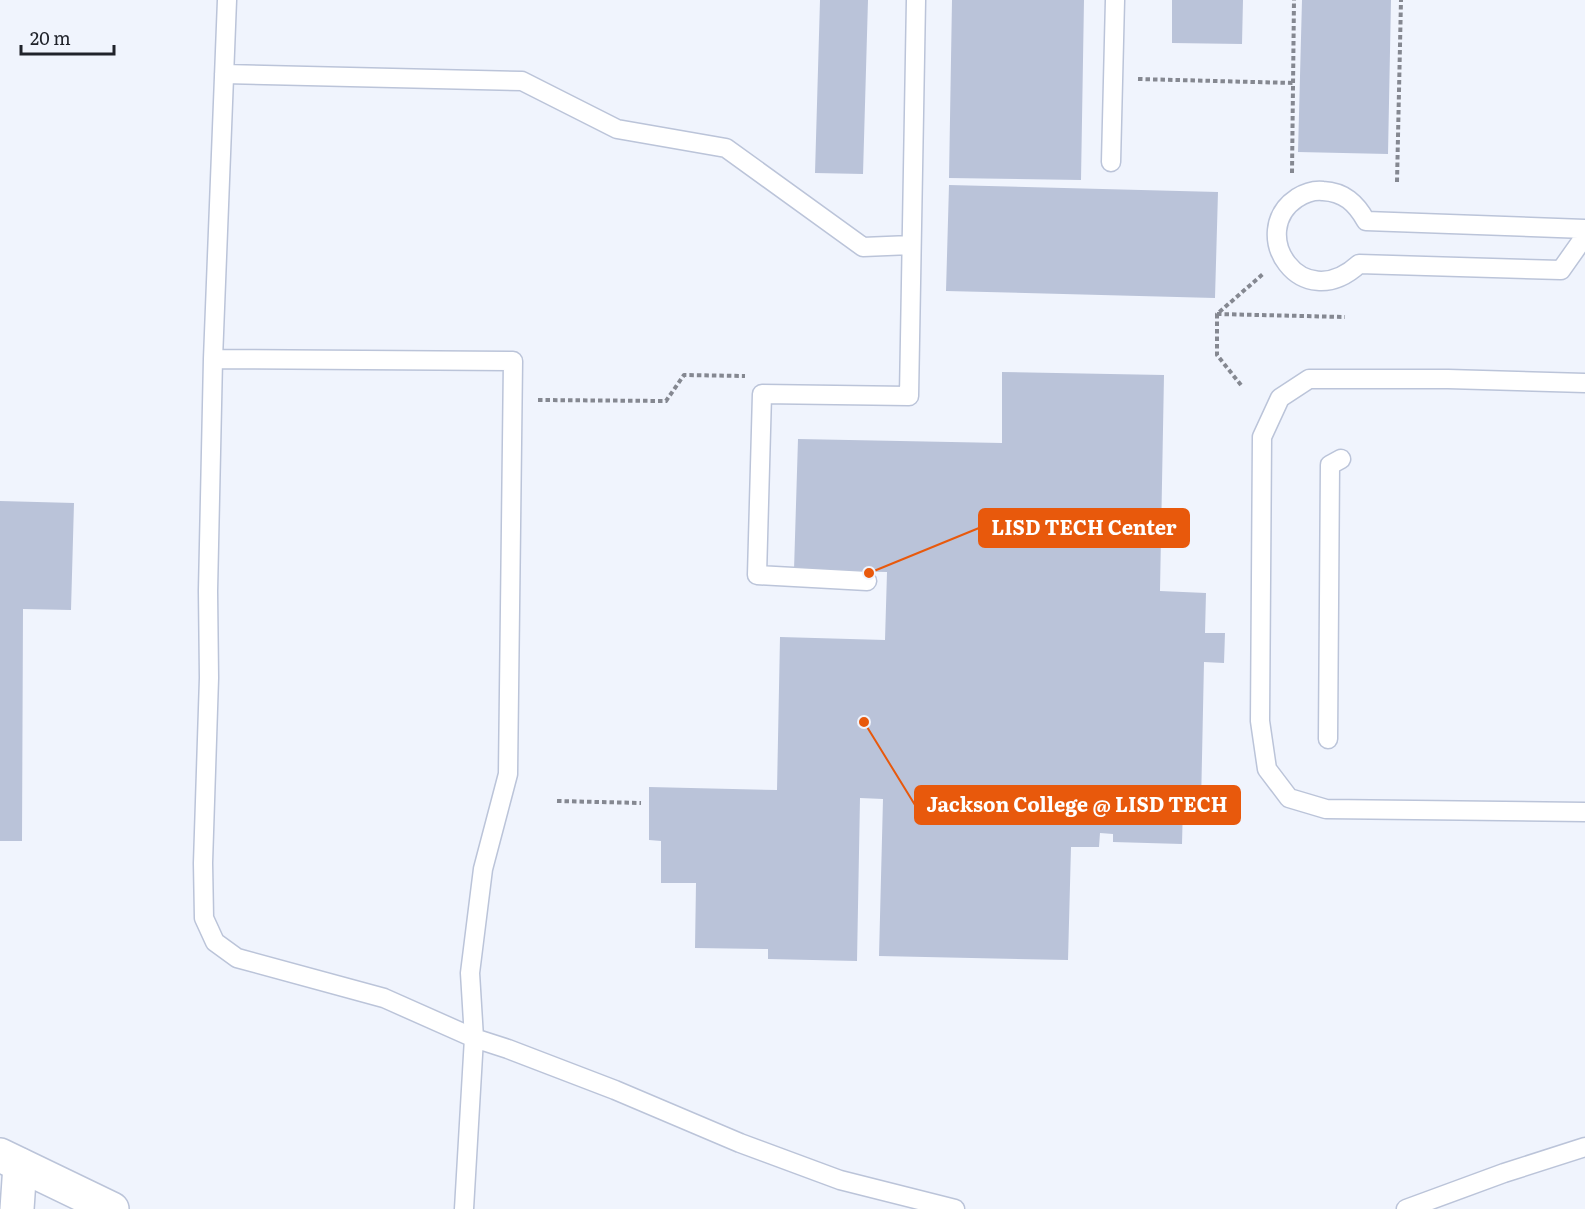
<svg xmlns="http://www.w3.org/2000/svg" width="1585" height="1209" viewBox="0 0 1585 1209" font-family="Literata,serif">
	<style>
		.building { fill: #bac3d9 }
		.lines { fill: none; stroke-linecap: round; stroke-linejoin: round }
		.lane-casing { stroke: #bbc4d9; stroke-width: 21 }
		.street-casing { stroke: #bbc4d9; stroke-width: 36 }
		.primary-casing { stroke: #bbc4d9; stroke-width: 36 }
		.path { stroke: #858891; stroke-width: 4; stroke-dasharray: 4.5 3; stroke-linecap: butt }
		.lane { stroke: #fff; stroke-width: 18 }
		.street { stroke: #fff; stroke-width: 33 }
		.primary { stroke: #fff; stroke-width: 33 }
		.leader { fill: none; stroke: #e8590c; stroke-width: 2 }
		.callout-dot { fill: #e8590c; stroke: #f0f4fd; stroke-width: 2 }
		.callout { fill: #e8590c; stroke: #e8590c; stroke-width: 2 }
		.callout-label { font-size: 20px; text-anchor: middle; font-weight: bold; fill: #fff }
	</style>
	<rect width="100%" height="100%" fill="#f0f4fd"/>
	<path class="building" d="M 820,0 L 868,0 L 863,174 L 815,173 Z
		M 952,0 L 1084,0 L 1081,180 L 949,178 Z
		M 1172,0 L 1243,0 L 1242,44 L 1172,43 Z
		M 1302,0 L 1391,0 L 1388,154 L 1298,152 Z
		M 949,185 L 1218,192 L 1215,298 L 946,291 Z
		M 1002,372 L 1164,375 L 1160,591 L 1206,593 L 1205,633 L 1225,633 L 1224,663 L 1204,662 L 1201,805 L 1183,804 L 1182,844 L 1113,842 L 1113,834 L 1100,833 L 1099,847 L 1071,847 L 1068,960 L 879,956 L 883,799 L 860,798 L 857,961 L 768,959 L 768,949 L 695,948 L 696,883 L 661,883 L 661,841 L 649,840 L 649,787 L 777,790 L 780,637 L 885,640 L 887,572 L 794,570 L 798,439 L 1002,443 Z
		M 0,501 L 74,503 L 71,610 L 23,609 L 22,841 L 0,841 Z"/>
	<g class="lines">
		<g class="lane-casing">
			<path id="lane" d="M 227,0 L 213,359 L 208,591 L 209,678 L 203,863 L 204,918 L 215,942 L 237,958 L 384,998 L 474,1038 L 508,1049 L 615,1090 L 740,1143 L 840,1180 L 955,1209
				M 224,74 L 522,81 L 617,129 L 726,148 L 863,247 L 911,245
				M 1111,162 L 1115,0
				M 1585,229 L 1366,221 C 1356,203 1344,192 1323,191 C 1314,190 1305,193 1297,198 C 1246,232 1301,317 1359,264 L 1561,270 L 1585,236
				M 213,359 L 513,361 L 508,774 L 483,869 L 470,973 L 474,1038 L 464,1209
				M 1585,383 L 1448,379 L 1309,379 L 1280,398 L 1262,437 L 1260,721 L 1267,769 L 1289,798 L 1326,809 L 1585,812
				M 867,581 L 757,575 L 762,394 L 909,396 L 916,0
				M 1328,739 L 1330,465 L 1341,459
				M 1406,1209 L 1504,1173 L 1585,1147"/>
		</g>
		<g class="street-casing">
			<path id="street" d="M 17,1209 L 20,1165"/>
		</g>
		<g class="primary-casing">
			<path id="primary" d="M 0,1155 L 112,1209"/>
		</g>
		<path class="path" d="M 1138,79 L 1293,83
			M 1292,173 L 1294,0
			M 1397,182 L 1401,0
			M 1217,314 L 1345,317
			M 1241,385 L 1217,355 L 1217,314 L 1263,274
			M 538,400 L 666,401 L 684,375 L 745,376
			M 557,801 L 641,803"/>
		<use href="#lane" class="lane"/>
		<use href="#street" class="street"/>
		<use href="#primary" class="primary"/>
	</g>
	<path class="leader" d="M869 573L979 528M864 722L915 805"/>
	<g class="callout-dot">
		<circle cx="869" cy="573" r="6"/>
		<circle cx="864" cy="722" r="6"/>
	</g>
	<g class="callout">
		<rect x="979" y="509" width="210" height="38" rx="6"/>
		<rect x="915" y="786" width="325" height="38" rx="6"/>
	</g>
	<g class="callout-label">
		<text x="1084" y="535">LISD TECH Center</text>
		<text x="1077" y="812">Jackson College @ LISD TECH</text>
	</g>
	<path d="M21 45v9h93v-9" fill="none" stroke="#20232b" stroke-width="3"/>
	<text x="30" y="45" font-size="18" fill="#20232b" stroke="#f0f4fd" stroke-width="4.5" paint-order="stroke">20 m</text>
</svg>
